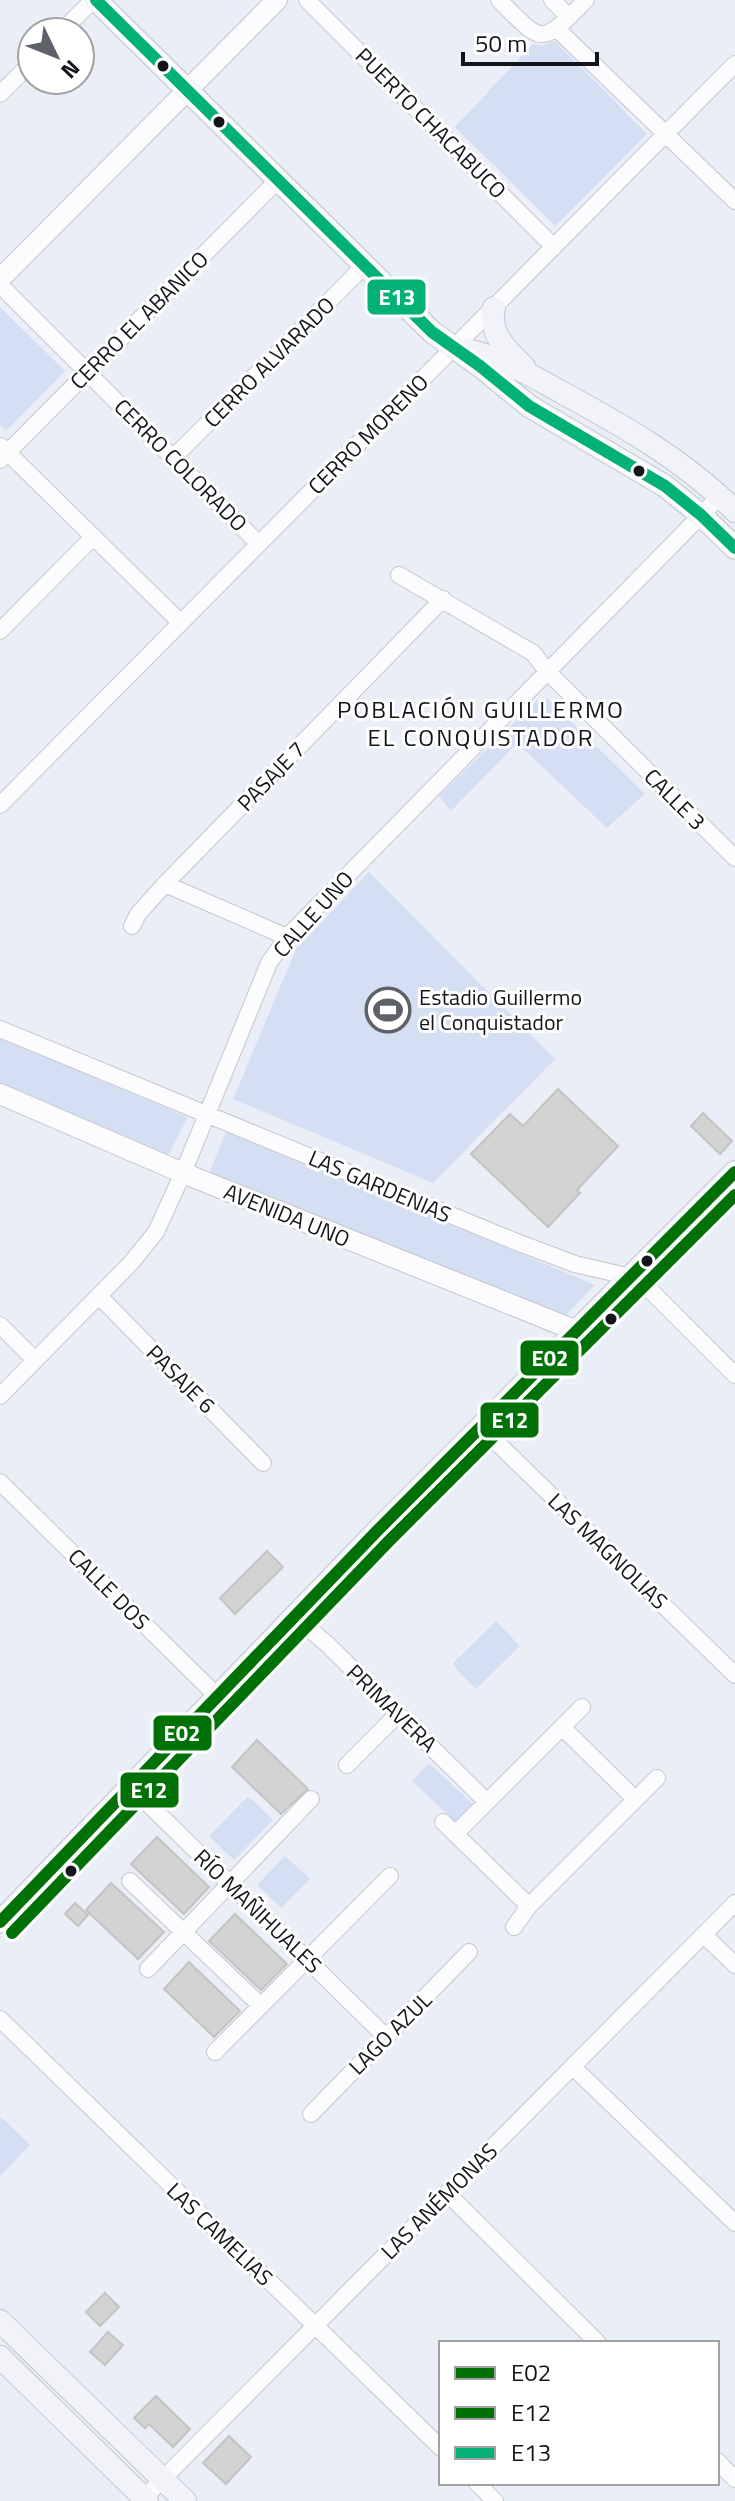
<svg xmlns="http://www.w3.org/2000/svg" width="735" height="2501" viewBox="0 0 735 2501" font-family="'Titillium Web',sans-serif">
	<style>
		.green { fill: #d5dff3 }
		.building { fill: #d3d3d4; stroke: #c3c3c4; stroke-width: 2 }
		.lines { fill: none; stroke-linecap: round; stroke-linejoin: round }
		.minor-casing { stroke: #c3c6cd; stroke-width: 18 }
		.tertiary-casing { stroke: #c3c6cd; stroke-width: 22 }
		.secondary-casing { stroke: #c3c6cd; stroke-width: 24 }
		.minor { stroke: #fcfcfe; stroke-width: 16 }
		.tertiary { stroke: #fcfcfe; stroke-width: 20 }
		.secondary { stroke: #f1f3f8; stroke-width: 22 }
		.bus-1-casing { stroke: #fff; stroke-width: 18 }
		.bus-2-casing { stroke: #fff; stroke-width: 18 }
		.bus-3-casing { stroke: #fff; stroke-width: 18 }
		.bus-1 { stroke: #007106; stroke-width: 12 }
		.bus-2 { stroke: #007106; stroke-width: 12 }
		.bus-3 { stroke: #02b175; stroke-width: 12 }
		.bus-dot { fill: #13151b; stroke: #fff; stroke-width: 3 }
		.labels { text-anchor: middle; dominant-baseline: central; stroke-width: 6; stroke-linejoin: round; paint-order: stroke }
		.street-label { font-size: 22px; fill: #13151b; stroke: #fff }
		.poi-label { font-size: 22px; fill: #13151b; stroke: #fff; text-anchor: start }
		.neighbourhood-label { font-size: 24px; letter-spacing: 2px; fill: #13151b; stroke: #fff }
		.line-badge { stroke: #fff; stroke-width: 3 }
		.badge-label { font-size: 22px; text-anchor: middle; font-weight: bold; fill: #fff }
	</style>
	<rect width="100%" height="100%" fill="#eaeef7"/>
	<path class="green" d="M 555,41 L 647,134 L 555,226 L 455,127 L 533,44 L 542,46 Z
		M 0,307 L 65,371 L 6,431 L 0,425 Z
		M 548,699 L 645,794 L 607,828 L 517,743 L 451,811 L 439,796 L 537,700 Z
		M 369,872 L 555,1059 L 433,1183 L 233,1099 L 296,949 Z
		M 0,1038 L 188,1117 L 166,1159 L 0,1085 Z
		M 227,1129 L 595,1285 L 564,1317 L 208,1176 Z
		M 496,1621 L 520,1646 L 476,1689 L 452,1664 Z
		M 429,1763 L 476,1807 L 459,1825 L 412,1781 Z
		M 248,1796 L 273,1820 L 234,1860 L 209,1836 Z
		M 285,1856 L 310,1879 L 281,1908 L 257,1885 Z
		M 0,2116 L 30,2145 L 0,2176 Z"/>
	<path class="building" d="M 558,1089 L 618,1146 L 577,1190 L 580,1193 L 548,1227 L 471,1154 L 510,1114 L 523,1126 Z
		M 703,1113 L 732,1141 L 720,1154 L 691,1126 Z
		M 267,1551 L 283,1567 L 235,1614 L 220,1598 Z
		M 257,1740 L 308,1789 L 281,1814 L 232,1767 Z
		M 157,1837 L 209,1887 L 184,1914 L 131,1864 Z
		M 111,1883 L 164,1932 L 138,1959 L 86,1910 Z
		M 75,1903 L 88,1915 L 78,1926 L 65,1914 Z
		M 235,1914 L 287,1964 L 261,1990 L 209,1941 Z
		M 189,1962 L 240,2011 L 214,2037 L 164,1989 Z
		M 105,2293 L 119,2307 L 100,2326 L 86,2312 Z
		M 108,2332 L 123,2345 L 105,2365 L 90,2352 Z
		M 156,2396 L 190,2429 L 173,2447 L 149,2424 L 145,2428 L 134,2418 Z
		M 229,2436 L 251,2457 L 226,2484 L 203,2463 Z"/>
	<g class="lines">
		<g class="minor-casing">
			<path id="minor" d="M 307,0 L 554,247
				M 499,0 C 544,45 540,46 586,0
				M 552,0 L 569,17
				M 557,29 L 735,201
				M 61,32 L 93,0
				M 0,94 L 32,62
				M 0,285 L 259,544
				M 1,446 L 181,623
				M 173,458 L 364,266
				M 0,460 L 278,180
				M 399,575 L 533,653 L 547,671 L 735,858
				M 0,631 L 93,537
				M 0,805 L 735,64
				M 165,884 L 287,937
				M 132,926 L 138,914 L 165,884 L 443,599
				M 0,1029 L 514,1241 L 575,1264 L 631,1277 L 647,1287 L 735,1375
				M 99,1296 L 263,1463
				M 0,1325 L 35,1360
				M 0,1396 L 131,1263 L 156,1232 L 183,1173 L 269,963 L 287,937 L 720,496
				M 481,1427 L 735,1675
				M 0,1482 L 217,1696
				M 295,1617 L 326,1643 L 487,1802
				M 562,1727 L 635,1799
				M 347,1765 L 398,1714
				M 130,1786 L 386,2037
				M 443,1822 L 529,1906
				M 455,1834 L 582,1707
				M 130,1881 L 261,2006
				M 514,1927 L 529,1906 L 657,1778
				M 704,1935 L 735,1965
				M 148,1969 L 311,1799
				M 0,2019 L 441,2448
				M 215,2052 L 390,1876
				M 573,2067 L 735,2223
				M 311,2114 L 469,1952
				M 447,2193 L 598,2343
				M 717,2461 L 735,2479
				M 477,2483 L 495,2501
				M 141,2501 L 735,1903"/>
		</g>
		<g class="tertiary-casing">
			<path id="tertiary" d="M 0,279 L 277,0
				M 0,1094 L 183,1173 L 577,1331"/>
		</g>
		<g class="secondary-casing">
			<path id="secondary" d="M 96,0 L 432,332 L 480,366 L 529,406 L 665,486 L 701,515 L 735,548
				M 494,308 C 488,334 507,350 524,367
				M 467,350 C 502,358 532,376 563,393 C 625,427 684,460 735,511
				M 0,1922 L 378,1530 L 735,1172
				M 0,2321 L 185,2501
				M 0,2357 L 147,2501"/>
		</g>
		<use href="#minor" class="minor"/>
		<use href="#tertiary" class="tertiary"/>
		<use href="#secondary" class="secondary"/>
		<g class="bus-1-casing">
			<path id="bus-1" d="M 0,1922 L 378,1530 L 735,1172"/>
		</g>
		<g class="bus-2-casing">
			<path id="bus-2" d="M 12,1933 L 389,1541 L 735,1195"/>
		</g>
		<g class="bus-3-casing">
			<path id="bus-3" d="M 96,0 L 432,332 L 480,366 L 529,406 L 665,486 L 701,515 L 735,548"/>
		</g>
		<use href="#bus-1" class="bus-1"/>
		<use href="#bus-2" class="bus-2"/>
		<use href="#bus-3" class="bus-3"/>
	</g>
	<defs>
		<g id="stadium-ring" transform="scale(2.3)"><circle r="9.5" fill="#fff" stroke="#5e6168" stroke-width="1.5"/><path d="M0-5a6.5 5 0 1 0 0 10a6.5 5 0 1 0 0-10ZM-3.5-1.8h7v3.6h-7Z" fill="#5e6168"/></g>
	</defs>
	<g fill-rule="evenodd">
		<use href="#stadium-ring" x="388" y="1010"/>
	</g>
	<g class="bus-dot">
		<circle cx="163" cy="66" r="7"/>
		<circle cx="219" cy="122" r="7"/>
		<circle cx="639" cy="471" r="7"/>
		<circle cx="647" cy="1261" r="7"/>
		<circle cx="611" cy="1319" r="7"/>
		<circle cx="71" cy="1871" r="7"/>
	</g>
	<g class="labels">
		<g class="street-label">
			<text transform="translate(431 123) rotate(45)">PUERTO CHACABUCO</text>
			<text transform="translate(139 320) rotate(-45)">CERRO EL ABANICO</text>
			<text transform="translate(269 362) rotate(-45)">CERRO ALVARADO</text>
			<text transform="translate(368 434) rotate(-45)">CERRO MORENO</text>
			<text transform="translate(181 465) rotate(45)">CERRO COLORADO</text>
			<text transform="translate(271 776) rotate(-46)">PASAJE 7</text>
			<text transform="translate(675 799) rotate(45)">CALLE 3</text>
			<text transform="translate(313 914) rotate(-48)">CALLE UNO</text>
			<text transform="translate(380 1186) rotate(23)">LAS GARDENIAS</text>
			<text transform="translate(287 1215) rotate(22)">AVENIDA UNO</text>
			<text transform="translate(181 1379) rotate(45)">PASAJE 6</text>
			<text transform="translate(608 1551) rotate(44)">LAS MAGNOLIAS</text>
			<text transform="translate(109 1589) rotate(45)">CALLE DOS</text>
			<text transform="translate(392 1708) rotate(44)">PRIMAVERA</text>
			<text transform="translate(258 1911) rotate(44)">RÍO MAÑIHUALES</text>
			<text transform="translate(390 2033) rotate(-45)">LAGO AZUL</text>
			<text transform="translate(439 2201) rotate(-45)">LAS ANÉMONAS</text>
			<text transform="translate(220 2234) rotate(44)">LAS CAMELIAS</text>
		</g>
		<g class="poi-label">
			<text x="419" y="997">Estadio Guillermo<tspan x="419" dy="25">el Conquistador</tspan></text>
		</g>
		<g class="neighbourhood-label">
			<text x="481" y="709">POBLACIÓN GUILLERMO<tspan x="481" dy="28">EL CONQUISTADOR</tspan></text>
		</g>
	</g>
	<g class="line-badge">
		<rect x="366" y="278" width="61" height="38" rx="8" fill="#02b175"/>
		<rect x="519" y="1339" width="61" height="38" rx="8" fill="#007106"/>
		<rect x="479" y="1401" width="61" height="38" rx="8" fill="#007106"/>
		<rect x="152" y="1714" width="61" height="38" rx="8" fill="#007106"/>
		<rect x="119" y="1771" width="61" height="38" rx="8" fill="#007106"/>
	</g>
	<g class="badge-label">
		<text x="397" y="305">E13</text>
		<text x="550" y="1366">E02</text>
		<text x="510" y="1428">E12</text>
		<text x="182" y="1741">E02</text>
		<text x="149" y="1798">E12</text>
	</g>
	<rect x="439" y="2341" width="280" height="144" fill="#ffffff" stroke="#a1a1a4" stroke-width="2"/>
	<rect x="455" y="2367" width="40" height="12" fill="#007106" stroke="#a1a1a4" stroke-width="2"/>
	<text x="511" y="2381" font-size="24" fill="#13151b">E02</text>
	<rect x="455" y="2407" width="40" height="12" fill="#007106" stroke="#a1a1a4" stroke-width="2"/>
	<text x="511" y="2421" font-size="24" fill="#13151b">E12</text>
	<rect x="455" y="2447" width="40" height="12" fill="#02b175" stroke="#a1a1a4" stroke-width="2"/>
	<text x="511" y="2461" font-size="24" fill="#13151b">E13</text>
	<g transform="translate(56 56) rotate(133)"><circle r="38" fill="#ffffff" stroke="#a1a1a4" stroke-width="2"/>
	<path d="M0-6L14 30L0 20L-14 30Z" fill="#5e6168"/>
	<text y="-12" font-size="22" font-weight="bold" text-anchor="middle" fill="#13151b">N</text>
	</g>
	<path d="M463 52v12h134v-12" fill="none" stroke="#13151b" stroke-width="4"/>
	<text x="475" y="52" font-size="24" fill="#13151b" stroke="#ffffff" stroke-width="6" paint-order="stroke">50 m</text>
</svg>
